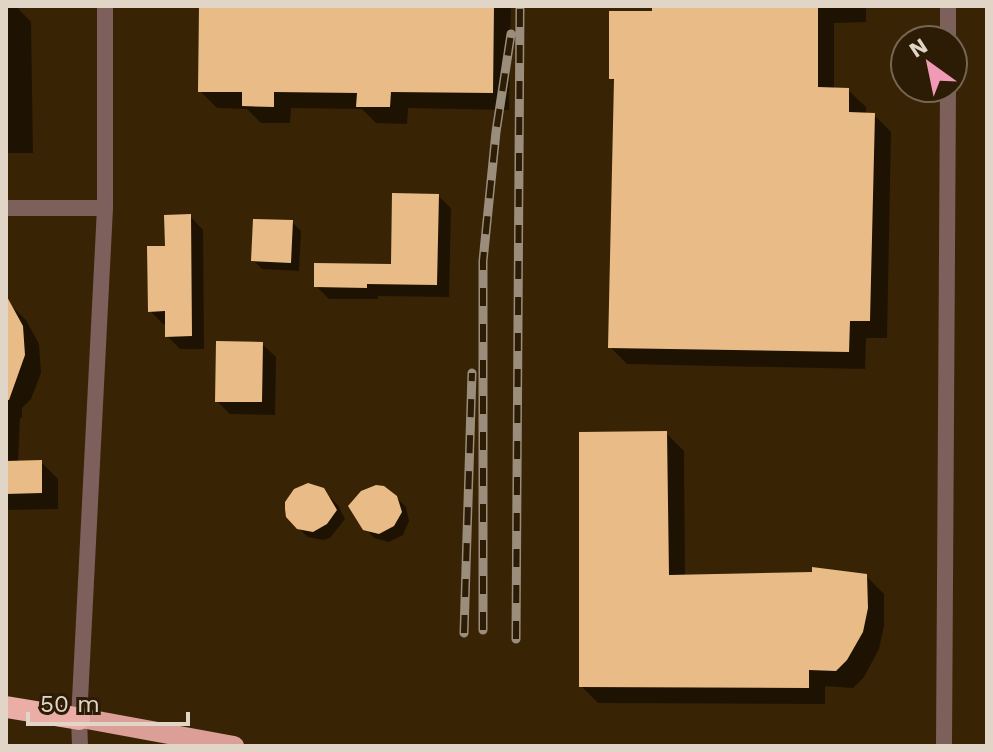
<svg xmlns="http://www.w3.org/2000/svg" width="993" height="752" viewBox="0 0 993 752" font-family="'Work Sans',sans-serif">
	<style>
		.built { fill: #392305; fill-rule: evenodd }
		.shadow { fill: #0007 }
		.building { fill: #e9bc87 }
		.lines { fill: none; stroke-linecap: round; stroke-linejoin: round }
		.minor { stroke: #7d5f5c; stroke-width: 16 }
		.primary { stroke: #dc9f98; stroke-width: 20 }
		.trunk { stroke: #eaaea7; stroke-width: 22 }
		.rail-casing { stroke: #9b8d7c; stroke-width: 9 }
		.rail { stroke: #2d1c05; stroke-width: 6; stroke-dasharray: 18; stroke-linecap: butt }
	</style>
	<rect width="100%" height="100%" fill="#2d1c05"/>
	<path class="built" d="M 6,6 L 987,6 L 987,746 L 6,746 ZM 905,40 L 953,40 L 953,88 L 905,88 Z"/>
	<path class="shadow" d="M 6,6 L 16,6 L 31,22 L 33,153 L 6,153 Z
		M 201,6 L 511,6 L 509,110 L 408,108 L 407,124 L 376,123 L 362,109 L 291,108 L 290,123 L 261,123 L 247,109 L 217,108 L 200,91 Z
		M 654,6 L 866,6 L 866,22 L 834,23 L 834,89 L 848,90 L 866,107 L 866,115 L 874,115 L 891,132 L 887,338 L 866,338 L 865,369 L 627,364 L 610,347 L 616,82 L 611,78 L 654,13 Z
		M 438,196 L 451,208 L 449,297 L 378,296 L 378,299 L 329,299 L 316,286 L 393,266 Z
		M 190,216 L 203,230 L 204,349 L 180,349 L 167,336 L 167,324 L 163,324 L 150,311 Z
		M 292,222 L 301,231 L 299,271 L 262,269 L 253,260 Z
		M 6,301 L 26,320 L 39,344 L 41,373 L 31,399 L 22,408 L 22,418 L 20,418 L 18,463 L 41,462 L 58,479 L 58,509 L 6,510 Z
		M 262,344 L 276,357 L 275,415 L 230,414 L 217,401 Z
		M 666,433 L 684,451 L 685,577 L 866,576 L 884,594 L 884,626 L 879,649 L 864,677 L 853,688 L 825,686 L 825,704 L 598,703 L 581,686 Z
		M 328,495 L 338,505 L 345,519 L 330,538 L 323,540 L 308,537 L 298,528 Z
		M 396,497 L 406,507 L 409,521 L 403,535 L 389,542 L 374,538 L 365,528 Z"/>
	<path class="building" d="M 199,6 L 494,6 L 493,93 L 391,92 L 390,107 L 356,107 L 357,93 L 274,92 L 274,107 L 242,106 L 242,92 L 198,92 Z
		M 652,6 L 818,6 L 818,87 L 849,88 L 849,112 L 875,113 L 870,321 L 850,321 L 849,352 L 608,348 L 614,79 L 609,79 L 609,11 L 652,11 Z
		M 392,193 L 439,194 L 437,285 L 367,284 L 367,288 L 314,287 L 314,263 L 391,264 Z
		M 191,214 L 192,336 L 165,337 L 165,311 L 148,312 L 147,246 L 165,246 L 164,215 Z
		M 253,219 L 293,220 L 291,263 L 251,261 Z
		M 6,295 L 23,326 L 25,355 L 9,400 L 6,400 Z
		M 216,341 L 263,342 L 262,402 L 215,402 Z
		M 667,431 L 669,575 L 812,572 L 812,567 L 867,574 L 868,608 L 863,632 L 847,660 L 836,671 L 809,670 L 809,688 L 579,687 L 579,432 Z
		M 42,460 L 42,493 L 6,494 L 6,461 Z
		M 308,483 L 324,488 L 337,510 L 327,524 L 313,532 L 297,529 L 286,517 L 285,509 L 285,502 L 294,489 Z
		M 376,485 L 384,486 L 397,496 L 402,512 L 394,526 L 379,534 L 363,530 L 348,506 L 361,491 Z"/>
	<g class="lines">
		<path class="minor" d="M 948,40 L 948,6
			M 6,208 L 105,208
			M 80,746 L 79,719 L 105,208 L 105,6
			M 944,746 L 948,88"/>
		<path class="primary" d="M 65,715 L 234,746"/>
		<path class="trunk" d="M 6,707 L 79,719"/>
		<g class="rail-casing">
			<path id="rail" d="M 483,630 L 483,261 L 496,132 L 511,34
				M 464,633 L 472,373
				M 516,639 L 520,6"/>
		</g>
		<use href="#rail" class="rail"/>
	</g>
	<rect width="993" height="752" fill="none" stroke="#e1d5c8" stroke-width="16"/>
	<g transform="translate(929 64) rotate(327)"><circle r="38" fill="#2d1c05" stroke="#756653" stroke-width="2"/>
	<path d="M0-6L14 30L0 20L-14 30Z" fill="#f09ab7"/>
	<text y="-12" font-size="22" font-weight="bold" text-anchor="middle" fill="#e1d5c8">N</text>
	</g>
	<path d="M28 712v12h160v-12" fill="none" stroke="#e1d5c8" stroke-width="4"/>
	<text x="40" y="712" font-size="24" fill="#e1d5c8" stroke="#2d1c05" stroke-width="6" paint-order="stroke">50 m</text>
</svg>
